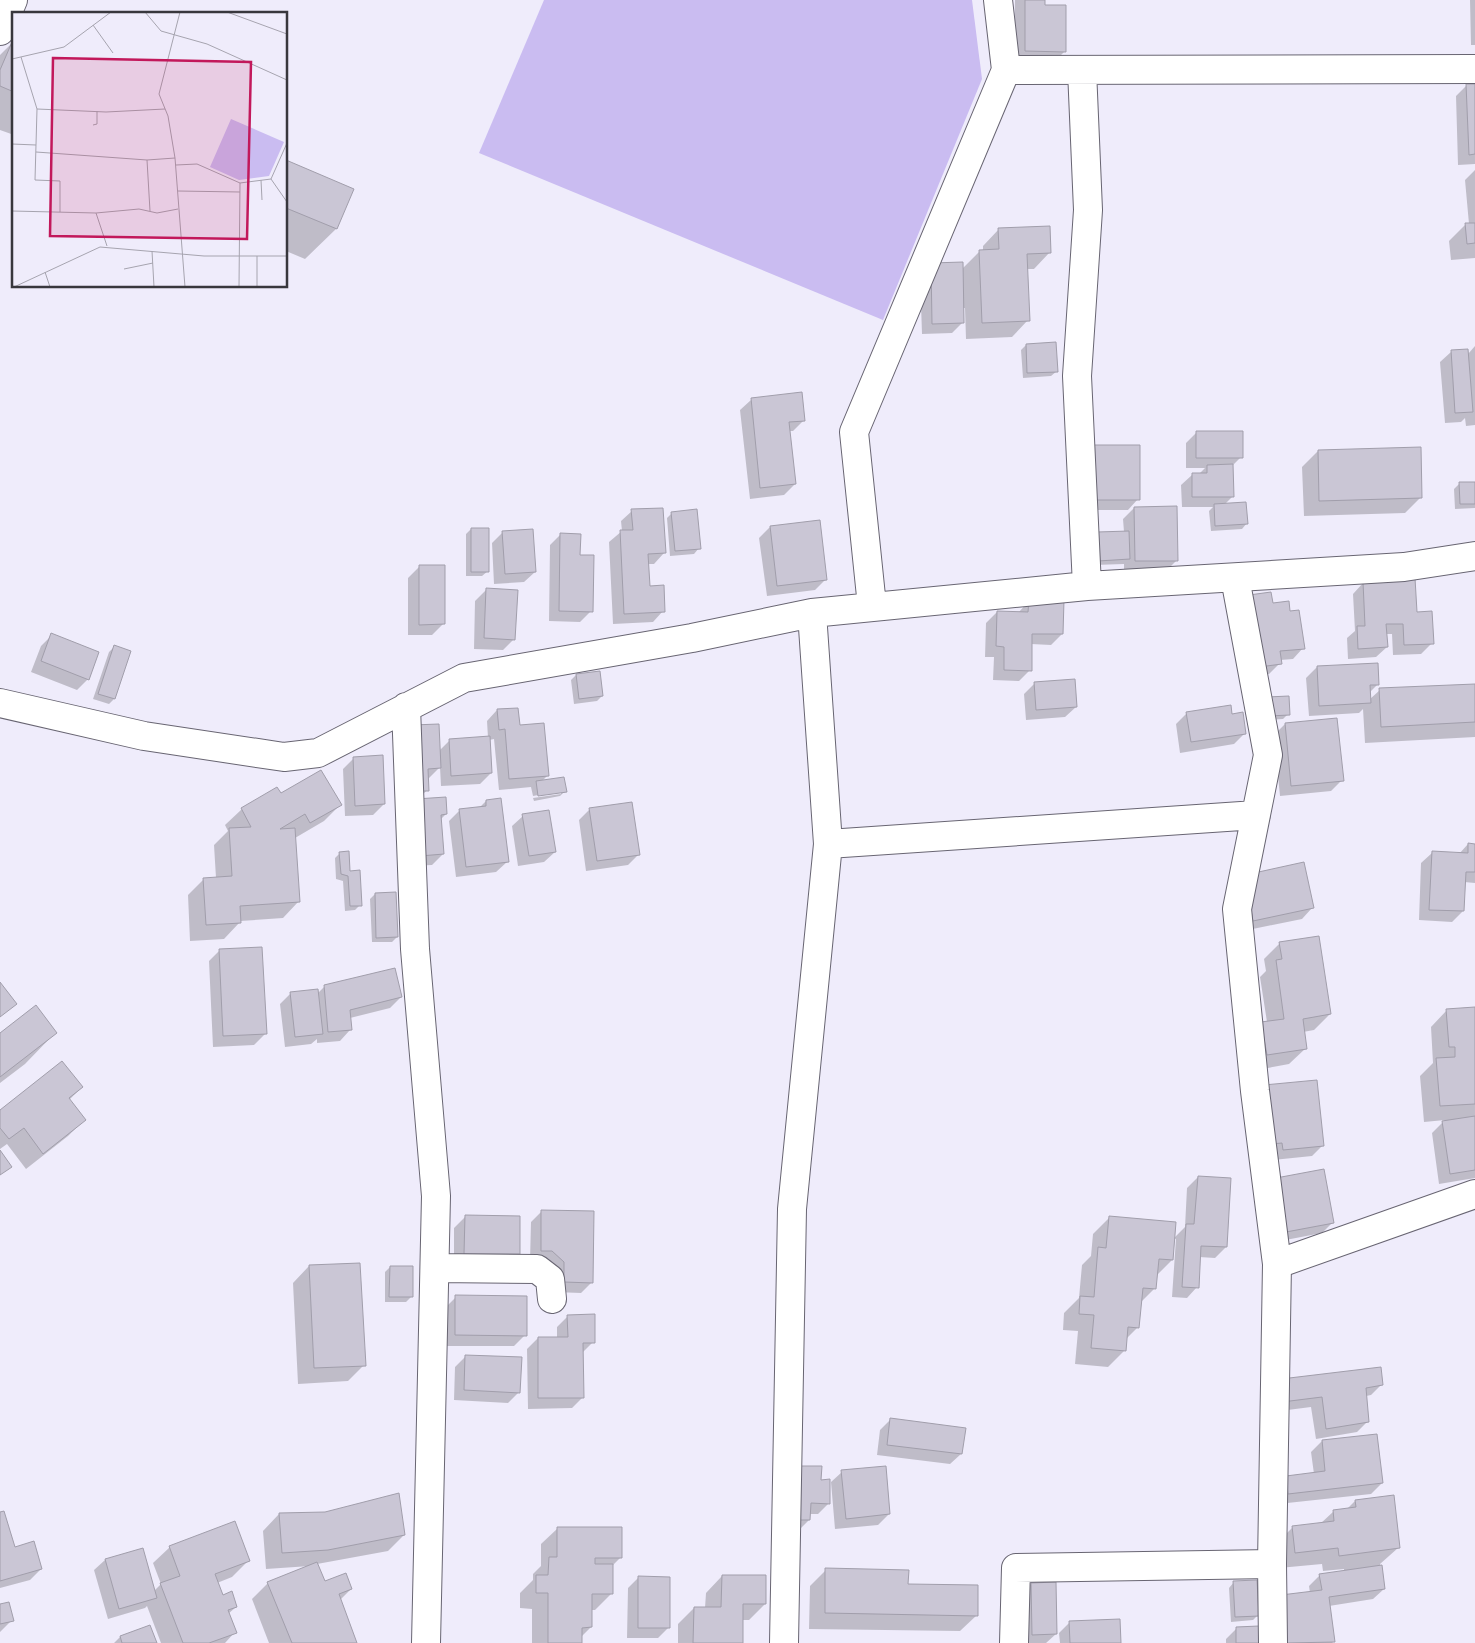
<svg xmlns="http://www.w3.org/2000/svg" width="1475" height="1643" viewBox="0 0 1475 1643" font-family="'Exo 2',sans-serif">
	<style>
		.green { fill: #cabcf1 }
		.shadow { fill: #0003 }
		.building { fill: #cac6d5; stroke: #a19eab }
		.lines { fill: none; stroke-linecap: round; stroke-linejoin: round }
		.street-casing { stroke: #686572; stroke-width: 30 }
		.secondary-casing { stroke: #686572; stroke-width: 30 }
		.street { stroke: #fff; stroke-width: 28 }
		.secondary { stroke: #fff; stroke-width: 28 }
		.inset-road { fill: none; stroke: #a6a4af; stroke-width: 1 }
		.view { fill: #c2185b; fill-opacity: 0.15; stroke: #c2185b; stroke-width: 2.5 }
		.inset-edge { fill: none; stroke: #38373d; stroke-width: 2.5 }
	</style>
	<rect width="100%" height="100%" fill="#efecfb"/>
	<path class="green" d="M 544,0 L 972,0 L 982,79 L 883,320 L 479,153 Z"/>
	<path class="shadow" d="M 1015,0 L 1044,0 L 1044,6 L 1065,51 L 1054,62 L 1014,62 Z
		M 1470,0 L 1475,0 L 1475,45 L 1471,45 Z
		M 12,43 L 14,44 L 14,135 L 0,130 L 0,55 Z
		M 1475,85 L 1475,164 L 1458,165 L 1456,96 L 1466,86 Z
		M 286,161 L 352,190 L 336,229 L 305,259 L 286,251 Z
		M 1475,170 L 1475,258 L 1451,260 L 1449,241 L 1466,224 L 1469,224 L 1465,180 Z
		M 999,229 L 1050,252 L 1034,269 L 1026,269 L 1028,320 L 1012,337 L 966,339 L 965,308 L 963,308 L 963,322 L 952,333 L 922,334 L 920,275 L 962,269 L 979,252 L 983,251 L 983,246 Z
		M 1026,345 L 1057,371 L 1051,376 L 1023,378 L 1021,350 Z
		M 1475,346 L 1475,425 L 1466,426 L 1465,418 L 1461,422 L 1445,423 L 1440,362 L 1451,352 L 1468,354 Z
		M 751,400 L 804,420 L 793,431 L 788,431 L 795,484 L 784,495 L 750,499 L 740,410 Z
		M 1197,432 L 1241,457 L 1232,466 L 1233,496 L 1224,505 L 1247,523 L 1242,529 L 1211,531 L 1209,511 L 1213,507 L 1182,507 L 1181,485 L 1192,475 L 1199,474 L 1205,468 L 1186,468 L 1186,443 Z
		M 1318,451 L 1421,497 L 1405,513 L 1304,516 L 1302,467 Z
		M 1081,457 L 1138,499 L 1128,510 L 1081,510 Z
		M 1475,483 L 1475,508 L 1455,509 L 1454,489 L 1459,484 Z
		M 1134,508 L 1177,560 L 1166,571 L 1124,572 L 1124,564 L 1094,565 L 1124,532 L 1123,519 Z
		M 632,511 L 664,553 L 654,564 L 648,564 L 649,587 L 663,611 L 653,622 L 613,624 L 609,542 L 622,531 L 621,521 Z
		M 672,513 L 699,548 L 694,554 L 670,556 L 667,518 Z
		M 770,527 L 826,579 L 815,590 L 767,596 L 759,538 Z
		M 471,529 L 488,571 L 482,576 L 466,576 L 466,534 Z
		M 503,532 L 535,572 L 524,582 L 494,584 L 492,543 Z
		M 561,534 L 579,556 L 591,611 L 580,622 L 549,621 L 550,545 Z
		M 419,567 L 443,624 L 432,635 L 408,635 L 408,578 Z
		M 1363,583 L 1416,613 L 1432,643 L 1421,654 L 1393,655 L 1392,634 L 1386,634 L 1387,647 L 1376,657 L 1348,659 L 1347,638 L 1355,631 L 1353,594 Z
		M 486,590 L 514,639 L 503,650 L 474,649 L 475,601 Z
		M 1029,601 L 1062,634 L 1051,645 L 1031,644 L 1030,670 L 1019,681 L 993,680 L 994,657 L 985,657 L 986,623 L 997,612 L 1018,613 Z
		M 1272,604 L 1289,612 L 1303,648 L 1293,659 L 1280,660 L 1280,663 L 1269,674 L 1248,677 Z
		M 52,635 L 88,679 L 77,690 L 31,672 L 41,646 Z
		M 114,647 L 114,699 L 109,704 L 93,699 L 109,652 Z
		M 1317,667 L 1378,684 L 1369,693 L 1370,699 L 1380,690 L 1475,685 L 1475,737 L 1365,743 L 1363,709 L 1359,713 L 1309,716 L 1306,678 Z
		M 576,675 L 602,696 L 597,701 L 574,704 L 571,680 Z
		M 1035,683 L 1076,707 L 1065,717 L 1026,720 L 1024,694 Z
		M 1262,703 L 1288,714 L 1283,719 L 1264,720 Z
		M 497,710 L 519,726 L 548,775 L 541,782 L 565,791 L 560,796 L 534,801 L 533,798 L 561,794 L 561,791 L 533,796 L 531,787 L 499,790 L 494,739 L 489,740 L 491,773 L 480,784 L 441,786 L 440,767 L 428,779 L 427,790 L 418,800 L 446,814 L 440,820 L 443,854 L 432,865 L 409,866 L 405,802 L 439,751 L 450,740 L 488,738 L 487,721 Z
		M 1187,713 L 1231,716 L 1244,734 L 1234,744 L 1180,753 L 1176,724 Z
		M 1285,724 L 1342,780 L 1331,791 L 1280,796 L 1274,735 Z
		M 354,758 L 384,804 L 373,815 L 345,816 L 343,769 Z
		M 277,788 L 281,795 L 340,805 L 324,821 L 295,838 L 299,901 L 283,918 L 240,921 L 240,922 L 224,939 L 190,941 L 188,895 L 204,879 L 216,878 L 214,845 L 228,831 L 225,825 L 242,809 Z
		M 486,801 L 507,862 L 496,872 L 456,877 L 449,821 L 460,810 L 479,808 Z
		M 590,809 L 639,854 L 628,865 L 586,871 L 579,820 Z
		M 523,816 L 555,852 L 544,862 L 518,866 L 512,826 Z
		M 1468,844 L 1475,845 L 1475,883 L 1464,882 L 1463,911 L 1452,922 L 1419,920 L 1421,863 L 1432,853 L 1459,854 Z
		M 340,853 L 349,872 L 360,905 L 355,910 L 345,911 L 343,881 L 336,879 L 335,858 Z
		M 1255,874 L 1312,908 L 1302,919 L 1243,931 Z
		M 375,894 L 397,937 L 392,942 L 372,942 L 370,899 Z
		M 1280,943 L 1330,1014 L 1314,1030 L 1303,1032 L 1306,1048 L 1289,1064 L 1251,1071 L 1267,1022 L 1260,977 L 1266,971 L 1264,959 Z
		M 220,950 L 265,1034 L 254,1045 L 213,1047 L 209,961 Z
		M 324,987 L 401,997 L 390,1008 L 350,1018 L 350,1030 L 340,1041 L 317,1043 L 317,1039 L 311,1044 L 285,1047 L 280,1004 L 291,993 L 317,994 Z
		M 1475,1008 L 1475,1178 L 1439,1184 L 1432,1133 L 1445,1120 L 1424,1122 L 1420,1076 L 1433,1063 L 1431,1027 L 1447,1010 Z
		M 55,1033 L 25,1064 L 0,1083 L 0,1034 Z
		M 1316,1081 L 1323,1145 L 1312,1156 L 1273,1160 L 1260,1154 Z
		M 82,1087 L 69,1100 L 84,1120 L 68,1136 L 26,1169 L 7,1144 L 0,1149 L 0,1111 Z
		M 1198,1177 L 1226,1247 L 1215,1258 L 1199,1257 L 1197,1287 L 1187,1298 L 1172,1297 L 1176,1239 L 1173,1238 L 1172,1260 L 1156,1276 L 1155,1288 L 1140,1303 L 1138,1327 L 1125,1340 L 1124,1351 L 1108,1367 L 1075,1364 L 1078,1331 L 1063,1330 L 1064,1313 L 1079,1298 L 1082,1265 L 1091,1256 L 1093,1234 L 1109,1218 L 1174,1238 L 1185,1227 L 1187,1188 Z
		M 1266,1190 L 1333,1222 L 1322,1233 L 1275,1242 Z
		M 542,1211 L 592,1282 L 581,1293 L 554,1292 L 530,1261 L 531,1222 Z
		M 465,1217 L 518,1254 L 507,1265 L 454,1264 L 454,1228 Z
		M 309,1266 L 364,1365 L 348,1381 L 298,1384 L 293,1283 Z
		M 390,1267 L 411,1297 L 406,1302 L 385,1302 L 385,1272 Z
		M 456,1297 L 525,1335 L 514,1346 L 445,1346 L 445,1308 Z
		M 568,1316 L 593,1342 L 582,1353 L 583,1397 L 572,1408 L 528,1409 L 527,1349 L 538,1338 L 557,1338 L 557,1327 Z
		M 466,1356 L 519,1392 L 508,1403 L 454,1400 L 455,1367 Z
		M 1382,1384 L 1371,1395 L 1366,1396 L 1368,1421 L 1357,1432 L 1316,1439 L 1311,1407 L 1272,1412 L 1271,1391 Z
		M 891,1419 L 961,1454 L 950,1464 L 877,1455 L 880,1430 Z
		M 1322,1441 L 1382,1483 L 1371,1494 L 1278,1504 L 1275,1488 L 1314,1474 L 1311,1452 Z
		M 842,1472 L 889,1514 L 878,1525 L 835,1529 L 831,1482 Z
		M 820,1481 L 829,1503 L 818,1514 L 809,1514 L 809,1520 L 798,1531 L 786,1531 Z
		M 1355,1501 L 1398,1548 L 1380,1564 L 1384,1589 L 1373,1599 L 1329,1606 L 1334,1641 L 1332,1643 L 1275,1643 L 1310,1593 L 1309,1586 L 1320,1575 L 1344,1571 L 1344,1569 L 1323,1571 L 1322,1564 L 1279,1568 L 1276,1544 L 1293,1527 L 1320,1524 L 1334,1511 L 1347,1509 Z
		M 0,1513 L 14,1548 L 41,1569 L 30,1580 L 0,1588 Z
		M 279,1514 L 404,1535 L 388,1551 L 317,1564 L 324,1583 L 351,1589 L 340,1600 L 356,1643 L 269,1643 L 252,1599 L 268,1583 L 310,1566 L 266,1569 L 263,1531 Z
		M 558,1528 L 621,1557 L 612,1566 L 612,1593 L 595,1610 L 591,1610 L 591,1627 L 581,1637 L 581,1643 L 532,1643 L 532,1609 L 520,1608 L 520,1593 L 533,1580 L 533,1574 L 541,1566 L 541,1544 Z
		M 170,1547 L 248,1561 L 232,1577 L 217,1583 L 222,1596 L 236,1607 L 228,1614 L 235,1632 L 225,1643 L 161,1643 L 147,1606 L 145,1608 L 108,1619 L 94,1570 L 105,1560 L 154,1591 L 161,1584 L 153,1563 Z
		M 826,1570 L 907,1585 L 977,1615 L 960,1631 L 809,1629 L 810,1586 Z
		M 722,1576 L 765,1604 L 749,1620 L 742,1620 L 741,1643 L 678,1643 L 678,1624 L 694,1608 L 705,1608 L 706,1593 Z
		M 638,1578 L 669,1627 L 658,1638 L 627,1638 L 628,1588 Z
		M 1234,1582 L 1258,1615 L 1253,1620 L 1231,1622 L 1229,1588 Z
		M 1031,1584 L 1056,1634 L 1046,1643 L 1022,1643 L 1020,1595 Z
		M 0,1606 L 12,1620 L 0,1632 Z
		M 1070,1622 L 1120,1643 L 1060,1643 L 1059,1633 Z
		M 1237,1628 L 1259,1643 L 1226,1643 L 1226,1639 Z
		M 120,1637 L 155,1643 L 114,1643 Z"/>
	<path class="building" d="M 1025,0 L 1045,0 L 1045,5 L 1066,5 L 1066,52 L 1025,51 Z
		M 12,42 L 14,42 L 14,92 L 0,86 L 0,70 Z
		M 1466,84 L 1475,84 L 1475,154 L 1469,155 Z
		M 286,160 L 354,189 L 337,229 L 286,208 Z
		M 1465,223 L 1475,223 L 1475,243 L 1467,244 Z
		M 1050,226 L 1051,253 L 1027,254 L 1030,321 L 982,323 L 979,250 L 999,249 L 998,228 Z
		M 963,262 L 964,323 L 932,324 L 931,263 Z
		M 1056,342 L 1058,372 L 1027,373 L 1026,344 Z
		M 1468,349 L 1473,412 L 1455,413 L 1451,350 Z
		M 802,392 L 805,421 L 789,422 L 796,484 L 760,488 L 751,398 Z
		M 1196,431 L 1243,431 L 1243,458 L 1196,458 Z
		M 1091,445 L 1140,445 L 1140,500 L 1091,500 Z
		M 1421,447 L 1422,498 L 1319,501 L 1318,450 Z
		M 1233,464 L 1234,497 L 1192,497 L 1192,473 L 1207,473 L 1207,465 Z
		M 1459,482 L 1475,482 L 1475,504 L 1460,504 Z
		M 1246,502 L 1248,524 L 1215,526 L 1214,504 Z
		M 1177,506 L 1178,561 L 1135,561 L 1134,507 Z
		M 663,508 L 666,553 L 648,554 L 650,586 L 664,585 L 665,612 L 624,614 L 620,530 L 633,530 L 631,509 Z
		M 697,509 L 701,549 L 675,551 L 671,512 Z
		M 820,520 L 827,580 L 777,586 L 770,526 Z
		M 471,528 L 489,528 L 489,572 L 471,572 Z
		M 533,529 L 536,572 L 505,574 L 502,531 Z
		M 1129,531 L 1130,559 L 1098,561 L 1097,532 Z
		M 560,533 L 581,534 L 580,555 L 594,555 L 593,612 L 559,611 Z
		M 419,565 L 445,565 L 445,624 L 419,625 Z
		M 1415,578 L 1417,612 L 1432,611 L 1434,644 L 1404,645 L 1403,624 L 1386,624 L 1388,647 L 1358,649 L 1357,626 L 1365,626 L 1363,582 Z
		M 486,588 L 518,590 L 515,640 L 484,638 Z
		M 1271,592 L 1273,603 L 1289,601 L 1290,611 L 1299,610 L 1305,649 L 1280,651 L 1282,664 L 1259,667 L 1249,595 Z
		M 1029,599 L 1064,600 L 1063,634 L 1032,634 L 1032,671 L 1004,670 L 1004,647 L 996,646 L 997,611 L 1028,612 Z
		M 51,633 L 99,652 L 89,680 L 41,661 Z
		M 114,645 L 131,651 L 115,699 L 98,694 Z
		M 1378,663 L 1379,685 L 1370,685 L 1371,703 L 1319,706 L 1317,666 Z
		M 600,671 L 603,696 L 579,699 L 576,674 Z
		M 1075,679 L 1077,707 L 1036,710 L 1034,682 Z
		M 1475,684 L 1475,722 L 1381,727 L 1379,688 Z
		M 1289,696 L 1290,715 L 1268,716 L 1267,697 Z
		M 1231,705 L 1232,714 L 1243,712 L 1246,734 L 1191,742 L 1186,712 Z
		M 518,708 L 520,725 L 544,723 L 549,776 L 509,779 L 505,729 L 499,730 L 497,709 Z
		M 1337,718 L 1344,781 L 1291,786 L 1285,723 Z
		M 439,724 L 441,768 L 428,769 L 429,791 L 416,791 L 412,725 Z
		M 490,736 L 492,773 L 451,776 L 449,739 Z
		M 383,755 L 385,804 L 355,806 L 353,757 Z
		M 321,770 L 342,805 L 310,823 L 305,814 L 280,829 L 295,828 L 300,902 L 240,906 L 241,923 L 206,925 L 203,878 L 232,876 L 229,828 L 251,827 L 241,808 L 277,787 L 281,793 Z
		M 564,777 L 567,792 L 538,796 L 536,781 Z
		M 446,797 L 447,814 L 441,815 L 444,854 L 420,856 L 416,799 Z
		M 501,798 L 509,862 L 466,867 L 459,809 L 486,806 L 486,800 Z
		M 632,802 L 640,855 L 597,861 L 589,808 Z
		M 549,810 L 556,852 L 529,856 L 522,814 Z
		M 1468,843 L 1475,844 L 1475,872 L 1466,872 L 1464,911 L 1429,910 L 1432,851 L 1468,853 Z
		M 349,851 L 350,871 L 360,870 L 362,906 L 350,906 L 348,876 L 341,874 L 339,852 Z
		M 1304,862 L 1314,908 L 1253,921 L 1248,893 L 1254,873 Z
		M 396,892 L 398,937 L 376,938 L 375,893 Z
		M 1319,936 L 1331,1014 L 1303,1019 L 1307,1049 L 1267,1055 L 1261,1022 L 1284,1019 L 1276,960 L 1282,959 L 1279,942 Z
		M 262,947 L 267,1034 L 223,1036 L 219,949 Z
		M 395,968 L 402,997 L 350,1010 L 352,1030 L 328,1032 L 324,985 Z
		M 0,982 L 17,1004 L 0,1017 Z
		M 318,989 L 323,1034 L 295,1037 L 290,992 Z
		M 36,1005 L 57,1033 L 0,1077 L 0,1033 Z
		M 1475,1007 L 1475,1104 L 1440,1106 L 1436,1058 L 1455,1057 L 1455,1047 L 1449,1047 L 1446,1009 Z
		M 62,1061 L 83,1087 L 69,1098 L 86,1120 L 43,1154 L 24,1128 L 9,1139 L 0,1128 L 0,1110 Z
		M 1317,1080 L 1324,1146 L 1283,1150 L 1282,1143 L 1271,1144 L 1264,1085 Z
		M 1475,1116 L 1475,1170 L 1450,1174 L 1442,1121 Z
		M 0,1150 L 12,1167 L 0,1175 Z
		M 1324,1169 L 1334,1223 L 1286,1232 L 1276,1178 Z
		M 1198,1176 L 1231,1178 L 1227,1247 L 1201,1246 L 1199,1288 L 1182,1287 L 1186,1224 L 1194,1224 Z
		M 541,1210 L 594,1211 L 593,1283 L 564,1282 L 564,1262 L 552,1251 L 541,1251 Z
		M 465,1215 L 520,1216 L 520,1254 L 464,1254 Z
		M 1109,1216 L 1176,1222 L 1173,1260 L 1159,1259 L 1156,1289 L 1143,1288 L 1139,1328 L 1128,1327 L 1126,1351 L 1091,1348 L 1094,1315 L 1079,1314 L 1080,1296 L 1094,1297 L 1098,1247 L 1106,1248 Z
		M 360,1263 L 366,1366 L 314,1368 L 309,1265 Z
		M 390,1266 L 413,1266 L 413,1297 L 389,1297 Z
		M 455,1295 L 527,1296 L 527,1336 L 455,1335 Z
		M 595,1314 L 595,1343 L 583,1343 L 584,1398 L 538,1398 L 538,1337 L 568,1337 L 567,1315 Z
		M 465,1355 L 522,1357 L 520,1393 L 464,1390 Z
		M 1381,1367 L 1383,1385 L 1366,1388 L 1369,1422 L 1326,1429 L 1322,1397 L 1282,1402 L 1281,1379 Z
		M 890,1418 L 966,1428 L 962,1454 L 887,1445 Z
		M 1377,1434 L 1383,1483 L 1288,1494 L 1286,1476 L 1325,1471 L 1322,1440 Z
		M 797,1466 L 822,1466 L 821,1480 L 830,1479 L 830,1504 L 811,1503 L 810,1520 L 796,1520 Z
		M 886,1466 L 890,1514 L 846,1519 L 841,1470 Z
		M 399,1493 L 405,1535 L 328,1550 L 282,1553 L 279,1513 L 325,1512 Z
		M 1394,1495 L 1400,1548 L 1339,1556 L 1338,1548 L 1295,1553 L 1292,1526 L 1334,1521 L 1333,1510 L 1356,1507 L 1355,1500 Z
		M 4,1511 L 15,1547 L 34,1541 L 42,1569 L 0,1581 L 0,1512 Z
		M 235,1521 L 250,1561 L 215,1574 L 223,1595 L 232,1591 L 237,1607 L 228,1610 L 237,1633 L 209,1643 L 183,1643 L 160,1583 L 180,1576 L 169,1546 Z
		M 557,1527 L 622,1527 L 622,1558 L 595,1558 L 595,1564 L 613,1564 L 613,1594 L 592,1594 L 592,1627 L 582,1628 L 582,1643 L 548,1643 L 548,1593 L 536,1593 L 536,1575 L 548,1575 L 549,1557 L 557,1557 Z
		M 143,1548 L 157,1598 L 119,1609 L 105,1559 Z
		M 317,1562 L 325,1581 L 346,1573 L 352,1589 L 339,1594 L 357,1643 L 292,1643 L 267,1582 Z
		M 1382,1565 L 1385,1589 L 1329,1597 L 1335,1642 L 1287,1643 L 1281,1595 L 1322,1590 L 1319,1574 Z
		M 825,1568 L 909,1570 L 908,1584 L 978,1585 L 978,1616 L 825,1613 Z
		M 722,1575 L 766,1575 L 766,1604 L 743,1604 L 743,1643 L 693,1643 L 694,1607 L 721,1607 Z
		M 638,1576 L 670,1577 L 670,1628 L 638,1628 Z
		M 1257,1580 L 1259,1616 L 1235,1617 L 1233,1581 Z
		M 1056,1582 L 1057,1634 L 1032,1635 L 1031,1583 Z
		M 9,1602 L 14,1621 L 0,1624 L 0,1604 Z
		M 1120,1619 L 1121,1643 L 1070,1643 L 1069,1621 Z
		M 150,1625 L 157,1643 L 122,1643 L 120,1636 Z
		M 1259,1626 L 1260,1643 L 1236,1643 L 1236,1627 Z"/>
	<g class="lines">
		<g class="street-casing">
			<path id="street" d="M 1006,70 L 1475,69
				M 1082,70 L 1088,210 L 1077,376 L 1087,586
				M 1235,578 L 1268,755 L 1237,909 L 1255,1091 L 1277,1264 L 1272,1564 L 1273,1643
				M 872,606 L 854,432 L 1006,70 L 998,0
				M 0,703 L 144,736 L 284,757 L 318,753 L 464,678 L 692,638 L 812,613 L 1087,586 L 1404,567 L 1475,556
				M 406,707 L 415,949 L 436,1196 L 426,1643
				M 828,844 L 1256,815
				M 1277,1264 L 1475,1194
				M 435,1268 L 537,1269 L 550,1279 L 552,1299
				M 784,1643 L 792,1209 L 828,844 L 812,613
				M 1014,1643 L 1016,1568 L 1272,1564"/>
		</g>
		<g class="secondary-casing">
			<path id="secondary" d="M 0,31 L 13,0"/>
		</g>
		<use href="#street" class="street"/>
		<use href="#secondary" class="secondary"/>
	</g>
	<g transform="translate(12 12)">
		<rect width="275" height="275" fill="#efecfb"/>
		<path d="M 219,107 L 272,130 L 257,164 L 227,168 L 198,155 Z" fill="#cabcf1"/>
		<path class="inset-road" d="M 133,0 L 149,19 L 195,32 L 275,68M 168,0 L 147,82 L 156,104 L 163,146 L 173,275M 215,0 L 275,22M 81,13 L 101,41M 9,45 L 25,97 L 23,168 L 48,169 L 48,200M 0,47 L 52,35 L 99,0M 25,97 L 94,100 L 153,97M 81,113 L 85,112 L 85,99M 0,132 L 24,133M 24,140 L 135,148 L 163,146M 135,148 L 138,199M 164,153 L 185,152 L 228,171 L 259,167 L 275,131M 259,167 L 275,190M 249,168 L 250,188M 166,179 L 228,180M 0,199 L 84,201 L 127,197 L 145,201 L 166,197M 84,201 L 95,234M 140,239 L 142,275M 112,257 L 141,251M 33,260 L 38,275M 2,275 L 88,235 L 192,244 L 275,244M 227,275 L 228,171M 245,275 L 245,244"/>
		<path class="view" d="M 41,46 L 239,50 L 235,227 L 38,224 Z"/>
		<rect width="275" height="275" class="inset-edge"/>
	</g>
</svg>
